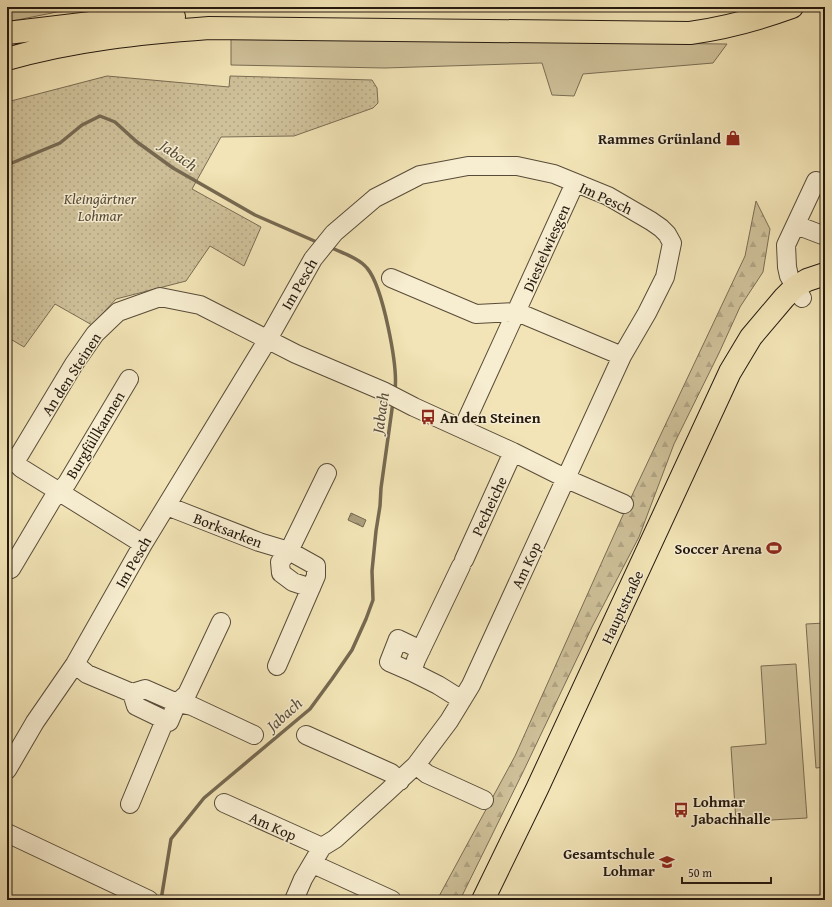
<svg xmlns="http://www.w3.org/2000/svg" width="832" height="907" viewBox="0 0 832 907" font-family="'Gentium Book Plus',serif">
	<style>
		.grass { fill: #cfc19a; stroke: #7a6d54 }
		.forest { fill: url(#forest-firs); stroke: #7a6d54 }
		.garden { fill: url(#garden-dots); stroke: #7a6d54 }
		.water { fill: url(#water-waves); stroke: #766951 }
		.lines { fill: none; stroke-linecap: round; stroke-linejoin: round }
		.stream { stroke: #766951; stroke-width: 3.5 }
		.minor-casing { stroke: #584c39; stroke-width: 20 }
		.major-casing { stroke: #24190f; stroke-width: 24 }
		.highway-casing { stroke: #24190f; stroke-width: 24 }
		.minor { stroke: #f7edd0; stroke-width: 18 }
		.major { stroke: #f2e4b6; stroke-width: 22 }
		.highway { stroke: #f2e4b6; stroke-width: 22 }
		.labels { text-anchor: middle; dominant-baseline: central; stroke-width: 3; stroke-linejoin: round; paint-order: stroke }
		.poi-label { font-size: 15px; font-weight: bold; fill: #24190f; stroke: #f7edd0; text-anchor: end }
		.park-label { font-size: 15px; font-style: italic; fill: #574b39; stroke: #f7edd0 }
		.street-label { font-size: 15px; fill: #24190f; stroke: #f7edd0 }
		.water-label { font-size: 16px; font-style: italic; fill: #5a4f3b; stroke: #f7edd0 }
	</style>
	<defs>
		<pattern id="forest-firs" width="22" height="20" patternUnits="userSpaceOnUse"><rect width="22" height="20" fill="#cfc19a"/><path d="M5 1l3.5 6h-7zM16 11l3.5 6h-7z" fill="#b2a584"/></pattern>
		<pattern id="garden-dots" width="8" height="8" patternUnits="userSpaceOnUse"><rect width="8" height="8" fill="#cfc19a"/><path d="M2 2h.1M6 6h.1" fill="none" stroke="#b2a584" stroke-width="1.8" stroke-linecap="round"/></pattern>
		<pattern id="water-waves" width="16" height="10" patternUnits="userSpaceOnUse"><rect width="16" height="10" fill="#ac9f7d"/><path d="M0 5q4-4 8 0t8 0" fill="none" stroke="#8c8165"/></pattern>
	</defs>
	<rect width="100%" height="100%" fill="#f2e4b6"/>
	<filter id="stains"><feTurbulence type="fractalNoise" baseFrequency=".005" numOctaves="4"/><feColorMatrix values="0 0 0 0 .2 0 0 0 0 .09 0 0 0 0 .02 0 0 0 .5 -.17"/></filter>
	<radialGradient id="worn" r=".72"><stop offset=".6" stop-color="#630" stop-opacity="0"/><stop offset="1" stop-color="#630" stop-opacity=".3"/></radialGradient>
	<path class="grass" d="M 7,7 L 158,7 L 57,12 L 7,22 Z
		M 231,39 L 727,44 L 713,63 L 583,74 L 574,96 L 552,95 L 542,63 L 385,68 L 231,65 Z
		M 825,623 L 825,767 L 816,768 L 806,624 Z
		M 796,664 L 807,818 L 736,822 L 731,747 L 766,744 L 761,666 Z"/>
	<path class="forest" d="M 756,201 L 770,229 L 763,272 L 740,307 L 719,353 L 674,444 L 639,537 L 592,627 L 523,772 L 460,900 L 437,900 L 515,756 L 627,506 L 745,256 Z"/>
	<path class="garden" d="M 107,76 L 229,87 L 230,76 L 372,80 L 377,88 L 378,103 L 373,108 L 294,136 L 221,137 L 192,189 L 261,227 L 244,266 L 210,246 L 186,281 L 116,299 L 92,325 L 55,304 L 24,347 L 7,337 L 7,102 Z"/>
	<path class="water" d="M 351,513 L 366,520 L 363,527 L 348,520 Z"/>
	<g class="lines">
		<path class="stream" d="M 7,165 L 60,143 L 82,125 L 100,116 L 115,122 L 137,142 L 173,168 L 255,215 L 319,243
			M 330,247 C 342,253 359,258 367,268 C 383,287 398,366 395,390
			M 161,900 L 171,839 L 204,798 L 310,709 L 332,679 L 352,650 L 366,619 L 373,600 L 372,571 L 376,531 L 380,506 L 381,488 L 393,402"/>
		<g class="minor-casing">
			<path id="minor" d="M 796,225 L 825,236
				M 391,278 L 476,314 L 517,312 L 622,356
				M 802,298 L 789,276 L 787,267 L 786,245 L 816,181 L 825,183
				M 463,428 L 575,183
				M 7,462 L 15,462 L 21,468 L 143,544
				M 15,462 L 74,364 L 95,334 L 118,312 L 160,297 L 200,305 L 296,354 L 383,391 L 414,407 L 513,452 L 567,479 L 624,504
				M 167,506 L 259,542 L 289,551 L 316,566 L 316,576 L 277,666
				M 464,560 L 513,452
				M 461,566 L 416,660 L 412,672 L 438,685 L 462,700
				M 11,569 L 52,500 L 67,483 L 129,379
				M 311,588 L 293,582 L 281,573 L 280,562 L 289,551 L 327,473
				M 221,622 L 187,694 L 177,703 L 169,722 L 136,706 L 132,693 L 145,689 L 177,703 L 192,706 L 254,735
				M 75,664 L 87,674 L 132,693
				M 412,672 L 389,662 L 398,639 L 421,650
				M 306,735 L 391,773 L 400,781
				M 416,765 L 427,774 L 484,800
				M 7,770 L 35,722 L 75,664 L 143,544 L 268,339 L 313,259 L 334,233 L 375,198 L 420,175 L 468,166 L 517,166 L 554,174 L 608,196 L 651,221 L 661,228 L 667,234 L 672,243 L 665,277 L 647,313 L 622,356 L 471,685 L 449,721 L 416,765 L 387,792 L 335,839 L 322,847 L 303,879 L 294,900
				M 224,803 L 322,847
				M 130,804 L 165,720
				M 7,833 L 149,900
				M 313,864 L 392,900"/>
		</g>
		<g class="major-casing">
			<path id="major" d="M 483,900 L 537,789 L 730,372 L 751,337 L 784,298 L 795,287 L 807,280 L 825,274"/>
		</g>
		<g class="highway-casing">
			<path id="highway" d="M 7,33 L 99,22 L 174,17
				M 7,59 C 72,40 141,33 209,28 L 690,33 C 726,28 759,19 792,7"/>
		</g>
		<use href="#minor" class="minor"/>
		<use href="#major" class="major"/>
		<use href="#highway" class="highway"/>
	</g>
	<defs>
		<g id="shop-bare" transform="scale(1.2)"><path d="M-5-2.5h2.3a2.7 3.5 0 0 1 5.4 0H5L5.5 6h-11ZM-1.5-2.5h3a1.5 2.3 0 0 0-3 0Z" fill="#8f2418" stroke="#f7edd0" stroke-width="2.5" paint-order="stroke"/></g>
		<g id="bus-bare" transform="scale(1.2)"><path d="M-5-6H5V4H4V6H2V4H-2V6H-4V4H-5ZM-3.5-4V0h7V-4ZM-3.5 1.2v1.5H-2V1.2ZM2 1.2v1.5H3.5V1.2Z" fill="#8f2418" stroke="#f7edd0" stroke-width="2.5" paint-order="stroke"/></g>
		<g id="stadium-bare" transform="scale(1.2)"><path d="M0-5a6.5 5 0 1 0 0 10a6.5 5 0 1 0 0-10ZM-3.5-1.8h7v3.6h-7Z" fill="#8f2418" stroke="#f7edd0" stroke-width="2.5" paint-order="stroke"/></g>
		<g id="school-bare" transform="scale(1.2)"><path d="M0-5L7-2L0 1L-7-2ZM-4 1L0 2.5L4 1V4Q0 6-4 4Z" fill="#8f2418" stroke="#f7edd0" stroke-width="2.5" paint-order="stroke"/></g>
	</defs>
	<g fill-rule="evenodd">
		<use href="#shop-bare" x="733" y="138"/>
		<use href="#bus-bare" x="428" y="417"/>
		<use href="#stadium-bare" x="774" y="548"/>
		<use href="#bus-bare" x="681" y="810"/>
		<use href="#school-bare" x="667" y="862"/>
	</g>
	<g class="labels">
		<g class="poi-label">
			<text x="721" y="138">Rammes Grünland</text>
			<text x="440" y="417" text-anchor="start">An den Steinen</text>
			<text x="762" y="548">Soccer Arena</text>
			<text x="693" y="801" text-anchor="start">Lohmar<tspan x="693" dy="17">Jabachhalle</tspan></text>
			<text x="655" y="853">Gesamtschule<tspan x="655" dy="17">Lohmar</tspan></text>
		</g>
		<g class="park-label">
			<text x="100" y="198">Kleingärtner<tspan x="100" dy="17">Lohmar</tspan></text>
		</g>
		<g class="street-label">
			<text transform="translate(606 198) rotate(25)">Im Pesch</text>
			<text transform="translate(546 248) rotate(-66)">Diestelwiesgen</text>
			<text transform="translate(299 284) rotate(-60)">Im Pesch</text>
			<text transform="translate(71 374) rotate(-57)">An den Steinen</text>
			<text transform="translate(95 435) rotate(-59)">Burgfüllkannen</text>
			<text transform="translate(489 506) rotate(-65)">Pecheiche</text>
			<text transform="translate(228 530) rotate(21)">Borksarken</text>
			<text transform="translate(133 562) rotate(-60)">Im Pesch</text>
			<text transform="translate(526 565) rotate(-65)">Am Kop</text>
			<text transform="translate(622 607) rotate(-65)">Hauptstraße</text>
			<text transform="translate(273 826) rotate(24)">Am Kop</text>
		</g>
		<g class="water-label">
			<text transform="translate(179 155) rotate(35)">Jabach</text>
			<text transform="translate(380 413) rotate(-82)">Jabach</text>
			<text transform="translate(284 714) rotate(-42)">Jabach</text>
		</g>
	</g>
	<rect width="832" height="907" fill="none" stroke="#f2e4b6" stroke-width="24"/>
	<rect x="8" y="8" width="816" height="891" fill="none" stroke="#24190f" stroke-width="2"/>
	<rect x="12" y="12" width="808" height="883" fill="none" stroke="#24190f"/>
	<path d="M682 877v6h89v-6" fill="none" stroke="#24190f" stroke-width="2"/>
	<text x="688" y="877" font-size="12" fill="#24190f" stroke="#f7edd0" stroke-width="3" paint-order="stroke">50 m</text>
	<rect width="100%" height="100%" filter="url(#stains)"/>
	<rect width="100%" height="100%" fill="url(#worn)"/>
</svg>
